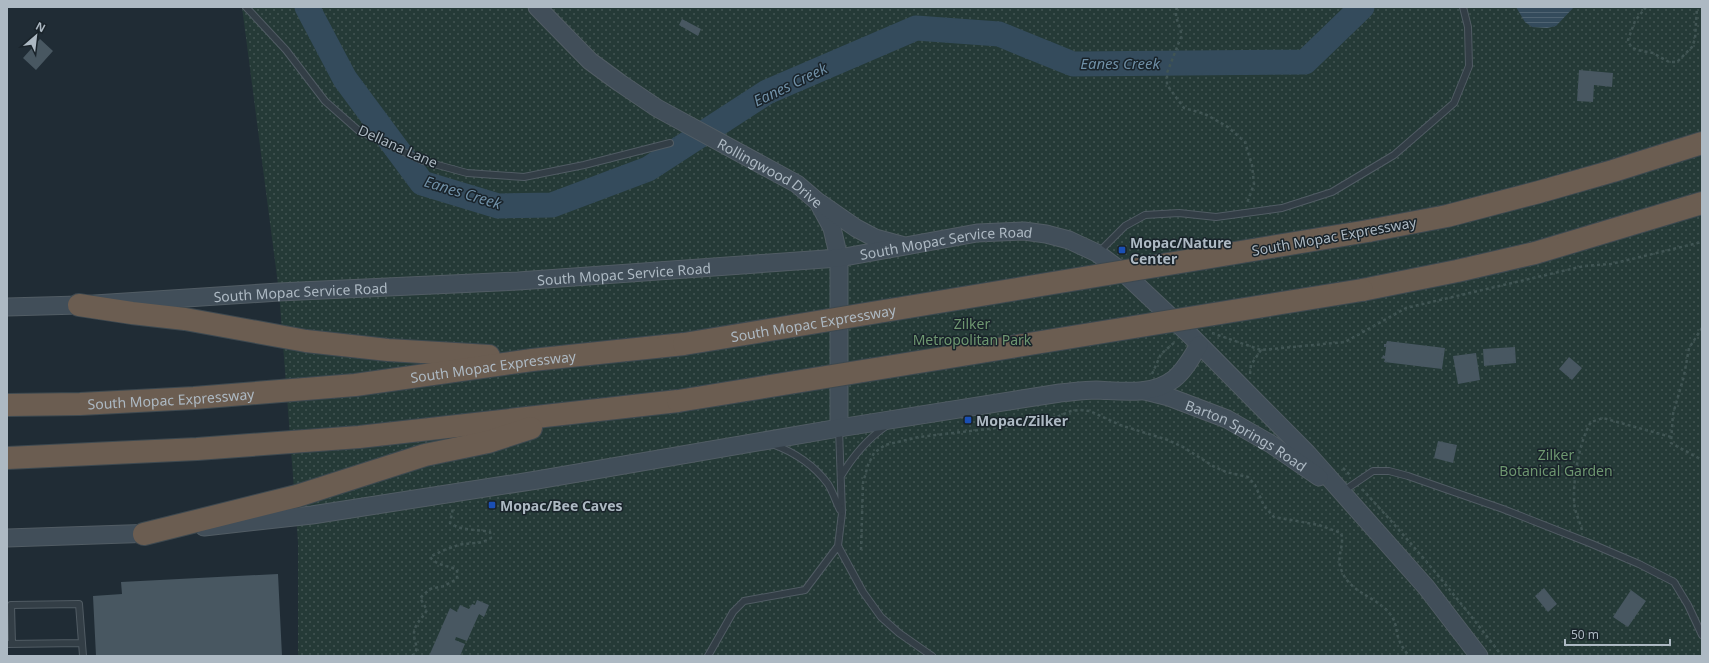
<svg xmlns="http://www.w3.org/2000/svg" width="1709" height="663" viewBox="0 0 1709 663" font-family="'Noto Sans',sans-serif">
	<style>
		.park { fill: url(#park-dots) }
		.water { fill: url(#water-rules) }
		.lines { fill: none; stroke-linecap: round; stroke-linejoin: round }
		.river { stroke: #344b5c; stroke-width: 25 }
		.building { fill: #485761 }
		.lane-casing { stroke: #515c64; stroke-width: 8 }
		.secondary-casing { stroke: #515c64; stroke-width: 19 }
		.highway-casing { stroke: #3e4950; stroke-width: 24 }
		.path { stroke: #415554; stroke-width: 2.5; stroke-dasharray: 3 3; stroke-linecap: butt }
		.lane { stroke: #333e46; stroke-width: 6 }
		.secondary { stroke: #414e59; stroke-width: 17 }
		.highway { stroke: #6b5d51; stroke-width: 22 }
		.highway-bridge-casing { stroke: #3e4950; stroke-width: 24; stroke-linecap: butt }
		.highway-bridge { stroke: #6b5d51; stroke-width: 22 }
		.transit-dot { fill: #1a4fb4; stroke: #19232a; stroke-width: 1.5 }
		.labels { text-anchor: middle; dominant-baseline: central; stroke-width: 3; stroke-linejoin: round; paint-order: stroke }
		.street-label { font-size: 14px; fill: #adb9c3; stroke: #19232a }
		.poi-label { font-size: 14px; font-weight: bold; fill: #adb9c3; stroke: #19232a; text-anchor: start }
		.park-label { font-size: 14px; fill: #6e9770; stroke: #19232a }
		.water-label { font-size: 15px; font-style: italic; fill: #6f8fa6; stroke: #19232a }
	</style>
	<defs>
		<pattern id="park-dots" width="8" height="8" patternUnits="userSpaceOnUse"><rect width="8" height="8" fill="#253a37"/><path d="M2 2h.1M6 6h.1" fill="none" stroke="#425452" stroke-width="1.8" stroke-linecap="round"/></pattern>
		<pattern id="water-rules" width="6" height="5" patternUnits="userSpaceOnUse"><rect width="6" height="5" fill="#344b5c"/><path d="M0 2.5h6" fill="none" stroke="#4f6372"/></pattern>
	</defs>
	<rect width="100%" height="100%" fill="#202c35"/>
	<path class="park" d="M 242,7 L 1702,7 L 1702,656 L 298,656 L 298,542 L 279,292 Z"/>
	<path class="water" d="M 1516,7 L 1574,7 L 1556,26 L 1547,28 L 1532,27 L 1525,22 Z"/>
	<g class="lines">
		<path class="river" d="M 307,7 L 345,79 L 422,183 L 498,206 L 552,205 L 648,169 L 767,92 L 916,28 L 999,34 L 1073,64 L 1305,62 L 1362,7"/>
	</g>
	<path class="building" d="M 682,19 L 701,29 L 698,36 L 679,25 Z
		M 40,39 L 53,51 L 36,70 L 23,58 Z
		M 1579,70 L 1613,73 L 1612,87 L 1594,85 L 1593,102 L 1577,101 Z
		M 1387,341 L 1445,348 L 1442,369 L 1384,362 L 1385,359 L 1382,358 L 1383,355 L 1385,356 L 1386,347 L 1384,347 L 1384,344 L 1386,344 Z
		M 1515,347 L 1516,363 L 1484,366 L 1483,349 Z
		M 1476,353 L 1480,380 L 1458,384 L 1453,356 Z
		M 1569,357 L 1582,368 L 1572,380 L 1559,369 Z
		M 1438,441 L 1457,445 L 1453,463 L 1434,458 Z
		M 278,574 L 282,656 L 96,656 L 93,596 L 122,594 L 121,582 Z
		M 1544,588 L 1557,604 L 1548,612 L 1535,596 Z
		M 1631,590 L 1646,601 L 1628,627 L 1613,617 Z
		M 477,600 L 489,605 L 484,617 L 479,614 L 467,641 L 456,637 L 455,640 L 465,644 L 460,656 L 429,656 L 450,608 L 457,612 L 460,605 L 469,609 L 472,604 L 475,605 Z"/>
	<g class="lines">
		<g class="lane-casing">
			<path id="lane" d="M 246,7 L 286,50 L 325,101 L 359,131 L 423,161 L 467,173 L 524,177 L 584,165 L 670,143
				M 1098,253 L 1125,226 L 1145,215 L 1179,213 L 1216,217 L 1282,208 L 1332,192 L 1394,155 L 1454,103 L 1469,66 L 1468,27 L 1463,7
				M 839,429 L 842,513 L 838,546 L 863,592 L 881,617 L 899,633 L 932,656
				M 772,444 C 794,452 814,465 828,484 C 833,492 836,502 840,510
				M 841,476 C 853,456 866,440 886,426
				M 1342,492 L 1373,471 L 1389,471 L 1408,476 L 1503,509 L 1592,544 L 1639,564 L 1674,582 L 1688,605 L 1702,635
				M 7,644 L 82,643 L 83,656
				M 12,644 L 11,605 L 79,604 L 82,643
				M 708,656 L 733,612 L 744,601 L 805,590 L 838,546"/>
		</g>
		<g class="secondary-casing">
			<g id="secondary">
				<path id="s1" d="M 537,7 L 590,61 L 620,83 L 657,108 L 797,184 L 818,202 L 832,228 L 839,258 L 839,428"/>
				<path d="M 820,203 L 856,228 L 875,238 L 901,245"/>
				<path id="s2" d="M 7,307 L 79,305 L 279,292 L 518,281 L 839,258 L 977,233 L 1024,231 L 1046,234 L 1069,240 L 1097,253 L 1124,273 L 1190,335 L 1307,453 L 1426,587 L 1479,656"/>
				<path id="s3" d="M 1145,391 L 1169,397 L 1227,419 L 1271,444 L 1319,477"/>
				<path d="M 204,527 L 312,515 L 537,480 L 839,428 L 1060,393 C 1072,392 1084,390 1096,390 C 1122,391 1152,396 1174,379 C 1185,370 1192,357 1199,345"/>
				<path d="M 7,538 L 156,533"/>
			</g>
		</g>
		<g class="highway-casing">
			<g id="highway">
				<path d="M 1368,231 L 1447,216 L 1539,192 L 1613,171 L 1702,143"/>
				<path d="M 1362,290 L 1457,271 L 1535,253 L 1702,203"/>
				<path d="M 79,305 L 132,313 L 185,319 L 306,341 L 388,350 L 489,356"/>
				<path id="s4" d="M 7,405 L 80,404 L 194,398 L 355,385 L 532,360 L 684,344"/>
				<path d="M 7,458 L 197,449 L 359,437 L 678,401"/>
				<path d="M 144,534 L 297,496 L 425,455 L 488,442 L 531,428"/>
			</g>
		</g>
		<path class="path" d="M 1177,7 C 1173,19 1182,26 1181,37 L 1167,73 L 1167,85 L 1184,108 L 1205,114 L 1228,127 L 1245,142 L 1252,165 L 1254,184 L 1247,203
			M 1646,7 L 1635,21 L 1628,40 L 1631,47 L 1637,50 L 1653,53 L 1669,62 L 1677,62 L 1692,47 L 1695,39 L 1697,7
			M 1702,328 L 1689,348 L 1684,376 L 1673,414 L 1671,443 L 1702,460
			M 1212,333 L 1261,350 L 1345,342 L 1406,308 L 1584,266 L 1611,264 L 1702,242
			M 1152,374 L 1161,354 L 1176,341
			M 1250,374 L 1251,365 L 1261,350
			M 1343,468 L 1351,476
			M 1362,489 C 1412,543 1457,597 1502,656
			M 1582,530 C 1580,523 1577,516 1575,509 C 1571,487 1579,441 1591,422 L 1603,418 L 1671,437
			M 861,550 L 863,483 L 868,465 L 874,453 L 885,445 L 919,437 L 1022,425 L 1059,416 L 1071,411 L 1080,410 L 1090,411 L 1120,425 L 1168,440 L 1183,447 L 1213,466 L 1226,472 L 1248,477 L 1255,485 L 1264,506 L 1274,517 L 1319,525 L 1341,533 C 1345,545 1336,556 1341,569 C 1349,593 1376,596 1390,614 C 1396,621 1396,629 1398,637 C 1400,644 1405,651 1409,656
			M 412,656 C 420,649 415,644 414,636 C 413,625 422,619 427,610 L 420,598 L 430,589 L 444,586 L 457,579 L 457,570 C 448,565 437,566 430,557 C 434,554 458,544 464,544 C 478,542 478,545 491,538 L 490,532 C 476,529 461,531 450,523 L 453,508"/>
		<use href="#lane" class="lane"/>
		<use href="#secondary" class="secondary"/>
		<use href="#highway" class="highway"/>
		<g class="highway-bridge-casing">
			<g id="highway-bridge">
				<path id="s5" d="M 684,344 L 1368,231"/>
				<path d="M 678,401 L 1362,290"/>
			</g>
		</g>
		<use href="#highway-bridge" class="highway-bridge"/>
	</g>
	<g class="transit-dot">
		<rect x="1118" y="246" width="8" height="8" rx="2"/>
		<rect x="964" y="416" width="8" height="8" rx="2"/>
		<rect x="488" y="501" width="8" height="8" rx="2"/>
	</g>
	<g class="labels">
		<g class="street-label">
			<text transform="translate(398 146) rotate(24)">Dellana Lane</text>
			<text stroke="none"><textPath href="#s1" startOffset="288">Rollingwood Drive</textPath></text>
			<text transform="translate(1334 236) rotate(-10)">South Mopac Expressway</text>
			<text stroke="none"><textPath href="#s2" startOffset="942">South Mopac Service Road</textPath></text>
			<text stroke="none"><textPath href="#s2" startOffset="618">South Mopac Service Road</textPath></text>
			<text stroke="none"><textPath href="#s2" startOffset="294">South Mopac Service Road</textPath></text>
			<text stroke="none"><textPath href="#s5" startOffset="131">South Mopac Expressway</textPath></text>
			<text stroke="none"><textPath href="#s4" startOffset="488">South Mopac Expressway</textPath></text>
			<text stroke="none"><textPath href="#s4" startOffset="164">South Mopac Expressway</textPath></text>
			<text stroke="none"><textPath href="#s3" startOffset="111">Barton Springs Road</textPath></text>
		</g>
		<g class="poi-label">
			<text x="1130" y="242">Mopac/Nature<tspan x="1130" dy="16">Center</tspan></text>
			<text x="976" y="420">Mopac/Zilker</text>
			<text x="500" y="505">Mopac/Bee Caves</text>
		</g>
		<g class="park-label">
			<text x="972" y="323">Zilker<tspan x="972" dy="16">Metropolitan Park</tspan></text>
			<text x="1556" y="454">Zilker<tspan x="1556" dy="16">Botanical Garden</tspan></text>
		</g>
		<g class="water-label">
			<text x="1120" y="63">Eanes Creek</text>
			<text transform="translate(790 84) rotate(-26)">Eanes Creek</text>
			<text transform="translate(463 192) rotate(17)">Eanes Creek</text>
		</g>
	</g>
	<rect width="1709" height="663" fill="none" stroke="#adb9c3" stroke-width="16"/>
	<g transform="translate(36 36) rotate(28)" stroke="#19232a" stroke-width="3" paint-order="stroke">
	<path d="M0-3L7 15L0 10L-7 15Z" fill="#adb9c3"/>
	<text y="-6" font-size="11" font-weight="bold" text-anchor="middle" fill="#adb9c3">N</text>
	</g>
	<path d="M1565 639v6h105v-6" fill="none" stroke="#adb9c3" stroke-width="2"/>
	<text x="1571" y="639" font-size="12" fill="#adb9c3" stroke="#19232a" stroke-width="3" paint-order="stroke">50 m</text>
</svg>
